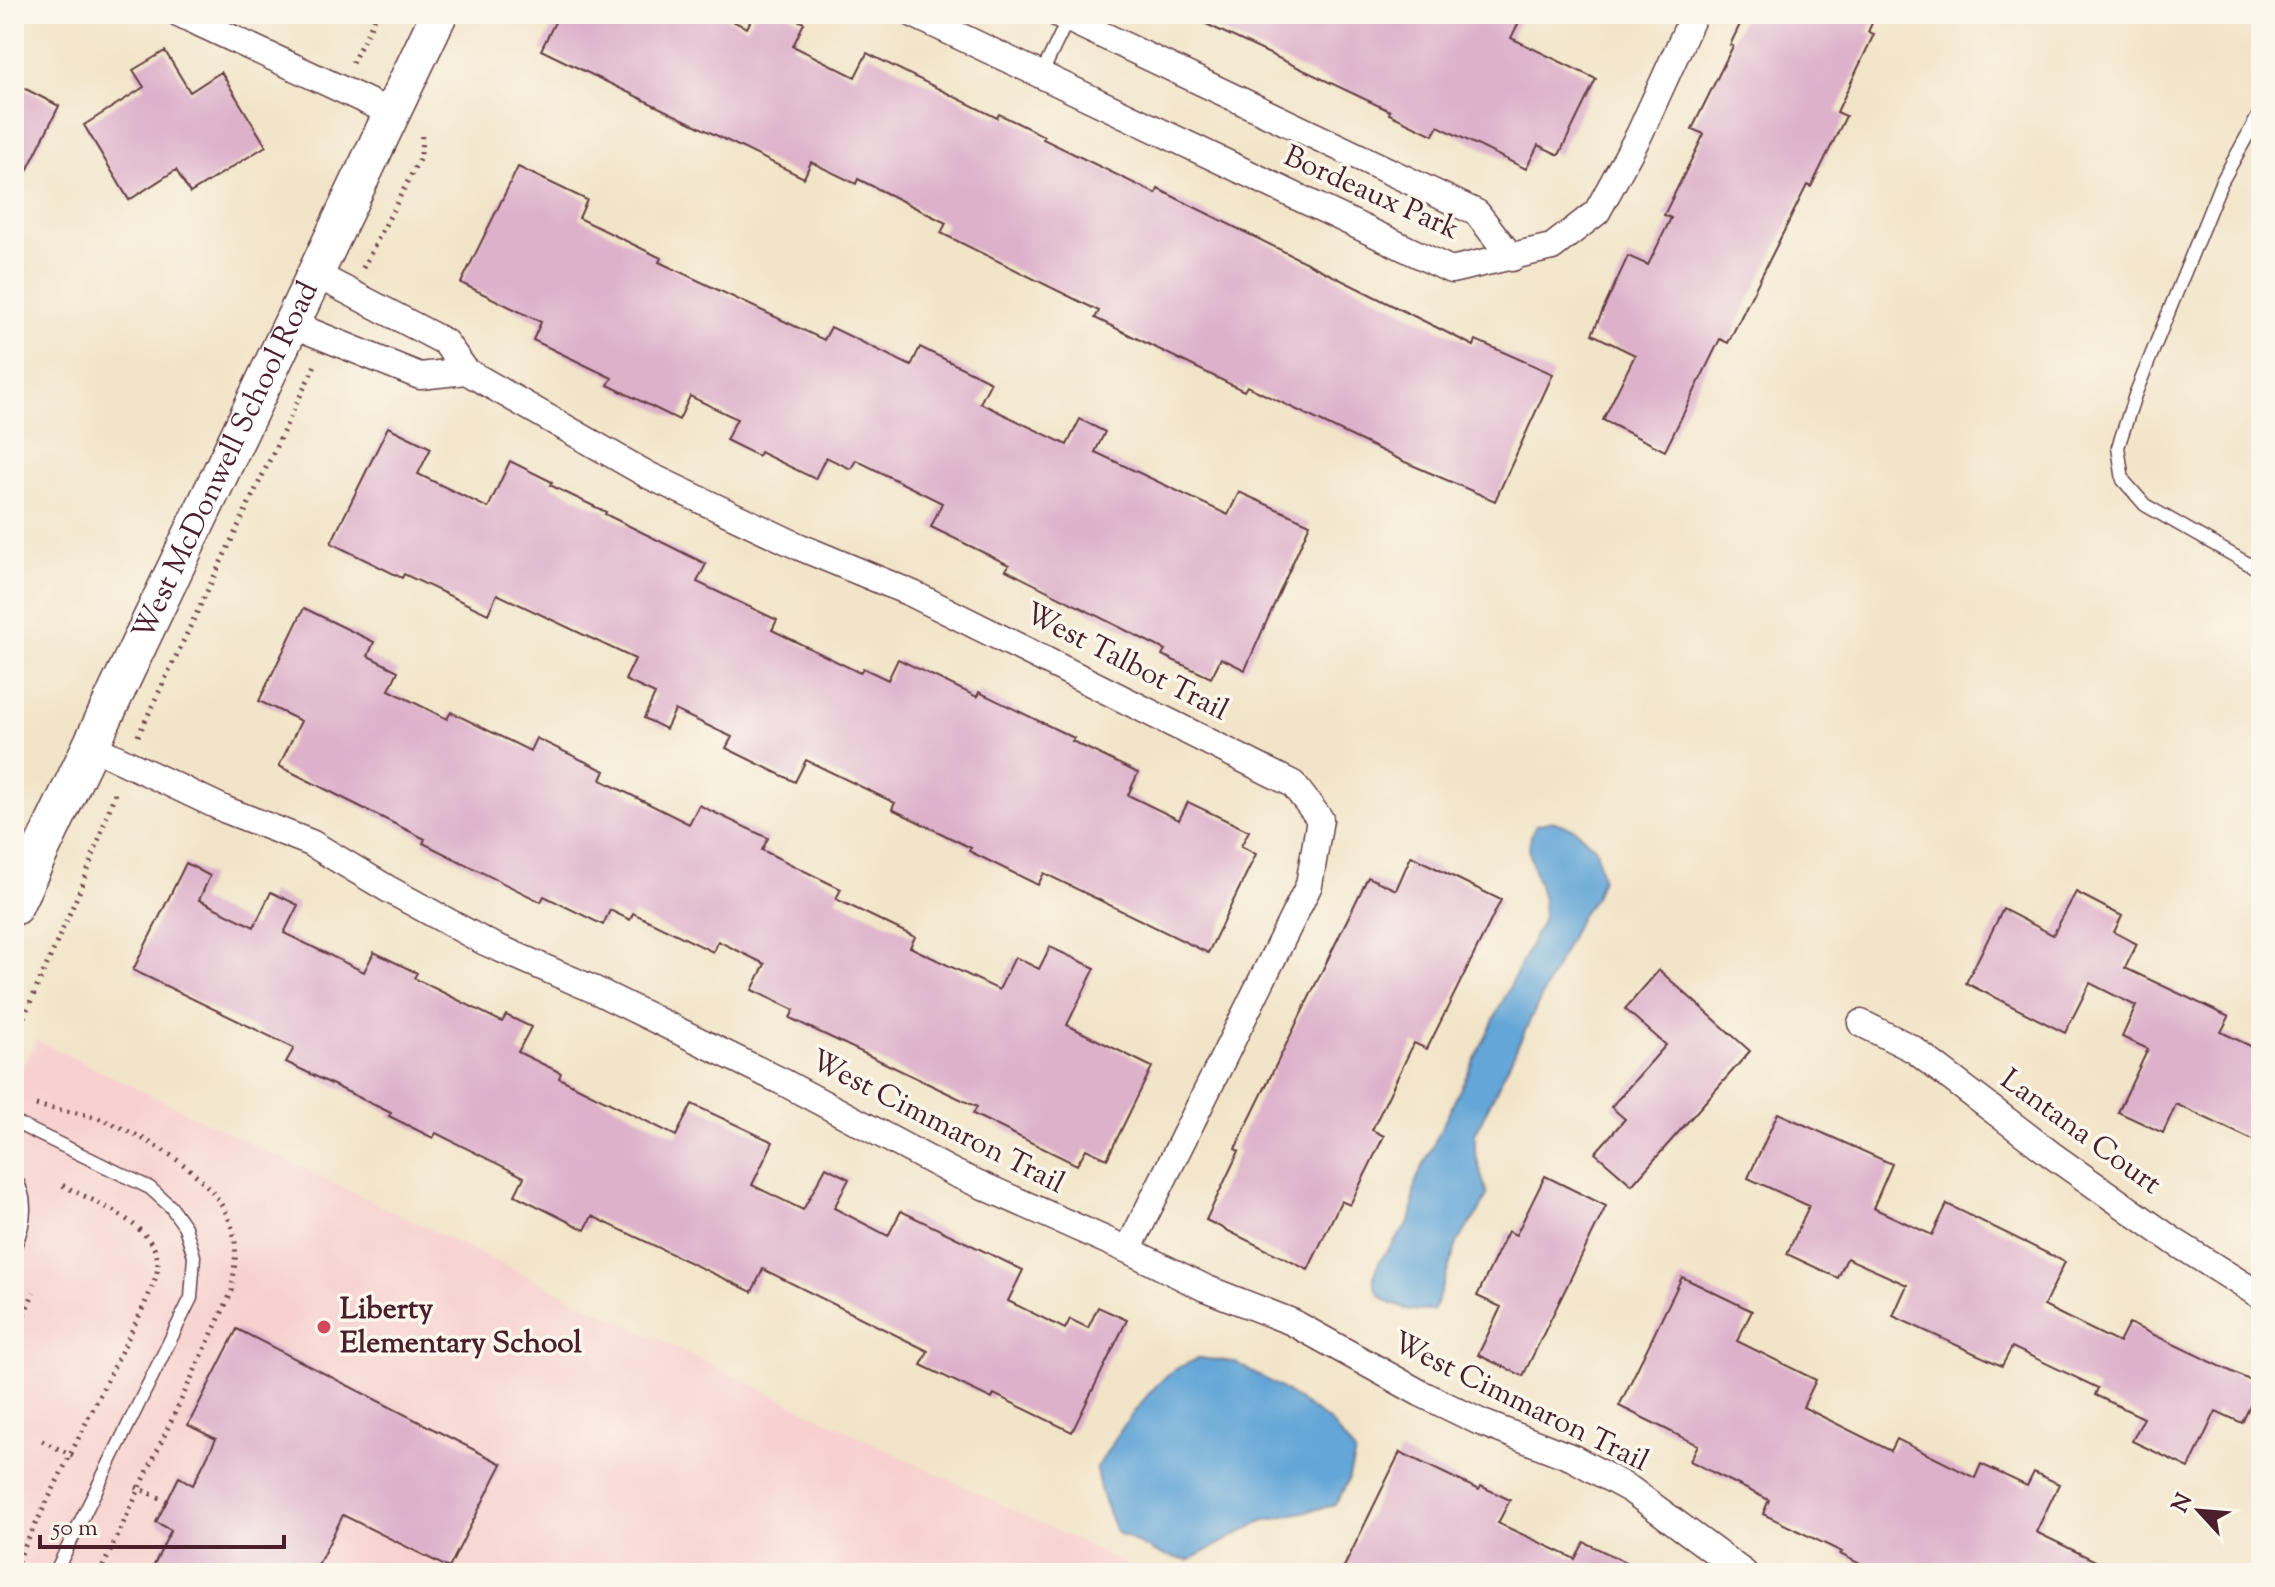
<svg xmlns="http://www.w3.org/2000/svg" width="2275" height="1587" viewBox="0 0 2275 1587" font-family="'Sorts Mill Goudy',serif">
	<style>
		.built { fill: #f7d0cf }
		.water { fill: #63a6d7; stroke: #566281; stroke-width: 2 }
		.building { fill: #ddb1ca }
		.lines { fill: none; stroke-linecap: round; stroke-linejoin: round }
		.lane-casing { stroke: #633d43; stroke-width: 15 }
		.street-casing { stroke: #633d43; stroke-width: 29 }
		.secondary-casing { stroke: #633d43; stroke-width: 39 }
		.path { stroke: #633d43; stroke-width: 5; stroke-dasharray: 2 6; stroke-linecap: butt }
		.lane { stroke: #fff; stroke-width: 12 }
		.street { stroke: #fff; stroke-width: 26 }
		.secondary { stroke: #fff; stroke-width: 36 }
		.poi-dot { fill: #d1495b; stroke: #fbf7ec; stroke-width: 3 }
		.labels { text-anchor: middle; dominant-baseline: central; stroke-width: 7; stroke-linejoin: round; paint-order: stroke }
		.street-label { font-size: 30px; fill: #4a1f2b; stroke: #fbf7ec }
		.poi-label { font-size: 30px; font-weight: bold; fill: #4a1f2b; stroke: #fbf7ec; text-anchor: start }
	</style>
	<rect width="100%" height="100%" fill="#fbf7ec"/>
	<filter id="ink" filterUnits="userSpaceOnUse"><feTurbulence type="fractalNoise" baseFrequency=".0125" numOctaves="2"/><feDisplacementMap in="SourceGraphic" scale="16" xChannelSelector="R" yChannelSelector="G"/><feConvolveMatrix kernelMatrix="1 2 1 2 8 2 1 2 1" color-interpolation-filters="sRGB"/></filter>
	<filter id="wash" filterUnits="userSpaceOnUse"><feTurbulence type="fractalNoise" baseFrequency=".006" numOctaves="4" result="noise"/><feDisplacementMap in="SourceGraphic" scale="32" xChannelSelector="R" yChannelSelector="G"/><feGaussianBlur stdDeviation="1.8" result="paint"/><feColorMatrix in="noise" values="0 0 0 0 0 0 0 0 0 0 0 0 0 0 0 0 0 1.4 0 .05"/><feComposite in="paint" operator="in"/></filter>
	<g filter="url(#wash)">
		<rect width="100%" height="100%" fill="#f2e4c8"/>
		<path class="built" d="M 36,1040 L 1144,1573 L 14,1573 L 14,1082 Z"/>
		<path class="water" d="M 1552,821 L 1575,829 L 1596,849 L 1602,878 L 1595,897 L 1580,917 L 1475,1134 L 1475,1152 L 1487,1195 L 1480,1210 L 1458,1241 L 1434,1310 C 1414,1313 1379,1307 1374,1282 C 1371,1261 1401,1239 1410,1220 C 1416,1208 1411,1191 1417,1179 C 1458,1093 1500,1006 1542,921 C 1551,885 1515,858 1536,825 Z
			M 1199,1358 L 1235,1362 L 1281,1388 L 1330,1422 L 1355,1453 L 1348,1481 L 1335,1505 L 1262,1521 L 1188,1561 L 1157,1553 L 1116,1532 L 1101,1493 L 1096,1470 C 1113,1440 1147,1388 1176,1369 C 1183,1365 1192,1362 1199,1358 Z"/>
		<g id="blocks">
			<path class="building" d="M 559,14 L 718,14 L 747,28 L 754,14 L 786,14 L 804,23 L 793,46 L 855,77 L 867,53 L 997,118 L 999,114 L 1044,136 L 1043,139 L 1156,194 L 1158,189 L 1474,346 L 1476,340 L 1553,374 L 1495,501 L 1405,462 L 1247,386 L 1244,391 L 1095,318 L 1099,311 L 941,233 L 946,223 L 858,179 L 856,184 L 811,162 L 804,178 L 541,50 Z
				M 1185,14 L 1523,14 L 1511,38 L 1596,79 L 1559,155 L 1538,145 L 1526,169 L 1438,126 L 1433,135 L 1389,114 L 1390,111 Z
				M 1745,14 L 1876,14 L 1868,32 L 1874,34 L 1837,112 L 1846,116 L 1811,187 L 1807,185 L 1728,343 L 1720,339 L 1665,451 L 1603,420 L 1635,355 L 1592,334 L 1628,256 L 1648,265 L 1671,218 L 1664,215 L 1704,134 L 1692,129 L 1733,46 L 1730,45 Z
				M 165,51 L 190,92 L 221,72 L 266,146 L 190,193 L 176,170 L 129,200 L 84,125 L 144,87 L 133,70 Z
				M 14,83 L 59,106 L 14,197 Z
				M 518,167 L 587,200 L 579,218 L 661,258 L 659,262 L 824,340 L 831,327 L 911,366 L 920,347 L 991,382 L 980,403 L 1067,445 L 1080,419 L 1105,432 L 1095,452 L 1228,515 L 1239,492 L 1310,524 L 1245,670 L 1221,658 L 1211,678 L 1162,655 L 1165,650 L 1006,570 L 1009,565 L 931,527 L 942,503 L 856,460 L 851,469 L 826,457 L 815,479 L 760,452 L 758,456 L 726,440 L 737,419 L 690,396 L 679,420 L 608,385 L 612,378 L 533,340 L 541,322 L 461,283 Z
				M 388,427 L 431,448 L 418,474 L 488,508 L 510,461 L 552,482 L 550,485 L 606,512 L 605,514 L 706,564 L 697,582 L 777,620 L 772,630 L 860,673 L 863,668 L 888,680 L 898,659 L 977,697 L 979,692 L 1074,738 L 1072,741 L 1138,773 L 1128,795 L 1179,820 L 1188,802 L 1249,831 L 1241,846 L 1256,854 L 1208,953 L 1044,873 L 1038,885 L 969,851 L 971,848 L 892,809 L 895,803 L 806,760 L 795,782 L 726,748 L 732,737 L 675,710 L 666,729 L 644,718 L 655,694 L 625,680 L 635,659 L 497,594 L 488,614 L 404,574 L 402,578 L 331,543 Z
				M 304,608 L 374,642 L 368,656 L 398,671 L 389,690 L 447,719 L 451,712 L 530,751 L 536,738 L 605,771 L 601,780 L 689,824 L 699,805 L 768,838 L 762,850 L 841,889 L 836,899 L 915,937 L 910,947 L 999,990 L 1015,957 L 1039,969 L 1050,947 L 1095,968 L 1067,1025 L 1152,1067 L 1107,1159 L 1086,1149 L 1077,1165 L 973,1114 L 977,1107 L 790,1018 L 794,1010 L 752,990 L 765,964 L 718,941 L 713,952 L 633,913 L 630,920 L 610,910 L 603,925 L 544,896 L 541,902 L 423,843 L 425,839 L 279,766 L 301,721 L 259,701 Z
				M 1411,856 L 1501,900 L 1427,1049 L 1414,1043 L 1372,1130 L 1384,1136 L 1350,1205 L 1341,1201 L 1308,1270 L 1206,1220 L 1239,1151 L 1235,1149 L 1368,877 L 1396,890 Z
				M 186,863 L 210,876 L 199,900 L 254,927 L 271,892 L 298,905 L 284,933 L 364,972 L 374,952 L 417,973 L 414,978 L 502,1022 L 506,1015 L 531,1027 L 518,1052 L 561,1073 L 559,1078 L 676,1136 L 692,1104 L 773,1142 L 752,1185 L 803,1210 L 826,1167 L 849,1179 L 834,1208 L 888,1236 L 901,1211 L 1023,1270 L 1008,1301 L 1065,1329 L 1070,1319 L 1088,1328 L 1098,1307 L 1127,1320 L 1072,1432 L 994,1394 L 992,1399 L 921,1365 L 928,1351 L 763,1269 L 752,1292 L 592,1216 L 585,1230 L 515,1195 L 524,1177 L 436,1133 L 433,1138 L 389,1116 L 391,1113 L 286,1062 L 294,1048 L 133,970 Z
				M 2076,892 L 2122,916 L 2114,932 L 2137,944 L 2125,968 L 2229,1017 L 2221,1032 L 2261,1051 L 2261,1144 L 2176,1104 L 2163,1133 L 2118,1112 L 2148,1049 L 2122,1037 L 2136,1006 L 2090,983 L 2065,1033 L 1966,983 L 2003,909 L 2053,935 Z
				M 1659,970 L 1750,1051 L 1632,1185 L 1595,1153 L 1625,1119 L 1611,1107 L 1666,1045 L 1625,1009 Z
				M 1778,1113 L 1892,1164 L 1873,1208 L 1932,1235 L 1947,1204 L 2065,1262 L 2044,1306 L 2119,1343 L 2129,1323 L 2260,1385 L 2242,1423 L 2216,1411 L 2189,1468 L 2132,1441 L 2144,1418 L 2095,1395 L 2098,1388 L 2012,1347 L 2002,1366 L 1893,1316 L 1907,1285 L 1847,1258 L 1838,1278 L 1787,1254 L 1809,1206 L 1748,1178 Z
				M 1545,1176 L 1606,1206 L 1523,1376 L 1478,1355 L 1501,1307 L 1477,1296 L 1508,1231 L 1516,1235 Z
				M 1682,1277 L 1752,1311 L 1737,1341 L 1816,1380 L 1803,1407 L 1891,1451 L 1897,1439 L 1975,1478 L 1981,1464 L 2027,1486 L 2034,1472 L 2059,1484 L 2036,1532 L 2120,1573 L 1878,1573 L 1840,1554 L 1842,1552 L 1763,1514 L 1769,1500 L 1690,1461 L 1698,1445 L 1619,1406 Z
				M 237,1329 L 502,1464 L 449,1568 L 343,1515 L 314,1573 L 150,1573 L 171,1530 L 156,1522 L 167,1501 L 179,1477 L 193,1485 L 216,1439 L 188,1425 Z
				M 1400,1452 L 1479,1490 L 1481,1486 L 1510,1500 L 1498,1523 L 1575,1559 L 1584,1542 L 1648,1573 L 1341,1573 Z"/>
		</g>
	</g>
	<g filter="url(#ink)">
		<use href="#blocks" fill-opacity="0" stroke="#633d43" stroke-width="2"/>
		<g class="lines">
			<g class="lane-casing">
				<path id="lane" d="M 1041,75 L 1068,19
					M 2261,111 L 2221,183 L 2135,395 L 2118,447 L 2123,480 L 2145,505 L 2261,571
					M 14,1122 L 150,1188 L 171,1207 L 185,1227 L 194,1256 L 191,1298 L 55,1573
					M 14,1177 C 30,1199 25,1224 14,1248"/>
			</g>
			<g class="street-casing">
				<path id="street" d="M 180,14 L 392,113
					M 913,14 L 1451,270 L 1552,247 L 1597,212 L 1639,135 L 1694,14
					M 1058,14 L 1477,213 L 1512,258
					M 315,274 L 445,342 L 466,371 L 648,475 L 800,547 L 913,594 L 1293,784 L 1320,819 L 1309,885 L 1128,1250
					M 291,324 L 420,376 L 466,371
					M 91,746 L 226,810 L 311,843 L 388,889 L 485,942 L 595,990 L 785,1083 L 954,1173 L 1128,1250 L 1205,1288 L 1292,1322 L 1420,1393 L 1480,1422 L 1573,1458 L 1631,1490 L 1744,1573
					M 1861,1023 L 1913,1049 L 2052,1155 L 2175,1242 L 2261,1296"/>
			</g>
			<g class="secondary-casing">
				<g id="secondary">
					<path id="s1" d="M 14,907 L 439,14"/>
				</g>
			</g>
			<path class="path" d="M 352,63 L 377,14
				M 363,268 L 421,156 L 422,132
				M 138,736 L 316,363
				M 14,1039 L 84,881 L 116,790
				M 36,1105 C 58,1111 82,1112 103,1120 C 154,1141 226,1180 235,1241 C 237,1257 233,1275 232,1291 L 100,1573
				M 14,1336 L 34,1292
				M 42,1441 L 74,1456
				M 136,1487 L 167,1501
				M 14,1568 L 143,1308 C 148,1295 157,1279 158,1266 C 159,1225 92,1201 62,1185"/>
			<use href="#lane" class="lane"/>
			<use href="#street" class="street"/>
			<use href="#secondary" class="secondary"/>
		</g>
	</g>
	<circle class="poi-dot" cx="324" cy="1327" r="8"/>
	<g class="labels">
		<g class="street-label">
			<text transform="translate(1371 194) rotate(24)">Bordeaux Park</text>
			<text stroke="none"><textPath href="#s1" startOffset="494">West McDonwell School Road</textPath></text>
			<text transform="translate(1126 663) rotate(27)">West Talbot Trail</text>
			<text transform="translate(937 1123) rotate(27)">West Cimmaron Trail</text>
			<text transform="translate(2080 1133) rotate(36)">Lantana Court</text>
			<text transform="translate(1520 1403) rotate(26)">West Cimmaron Trail</text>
		</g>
		<g class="poi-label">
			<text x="340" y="1310">Liberty<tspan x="340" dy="34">Elementary School</tspan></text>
		</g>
	</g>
	<rect width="2275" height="1587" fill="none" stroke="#fbf7ec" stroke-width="48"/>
	<g transform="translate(2199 1511) rotate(296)" stroke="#fbf7ec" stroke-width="6" paint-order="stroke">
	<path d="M0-6L14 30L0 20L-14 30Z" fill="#4a1f2b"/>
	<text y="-12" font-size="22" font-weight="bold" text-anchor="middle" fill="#4a1f2b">N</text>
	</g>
	<path d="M40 1535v12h244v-12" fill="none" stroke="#4a1f2b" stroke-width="4"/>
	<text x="52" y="1535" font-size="24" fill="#4a1f2b" stroke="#fbf7ec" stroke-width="6" paint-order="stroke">50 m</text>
</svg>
